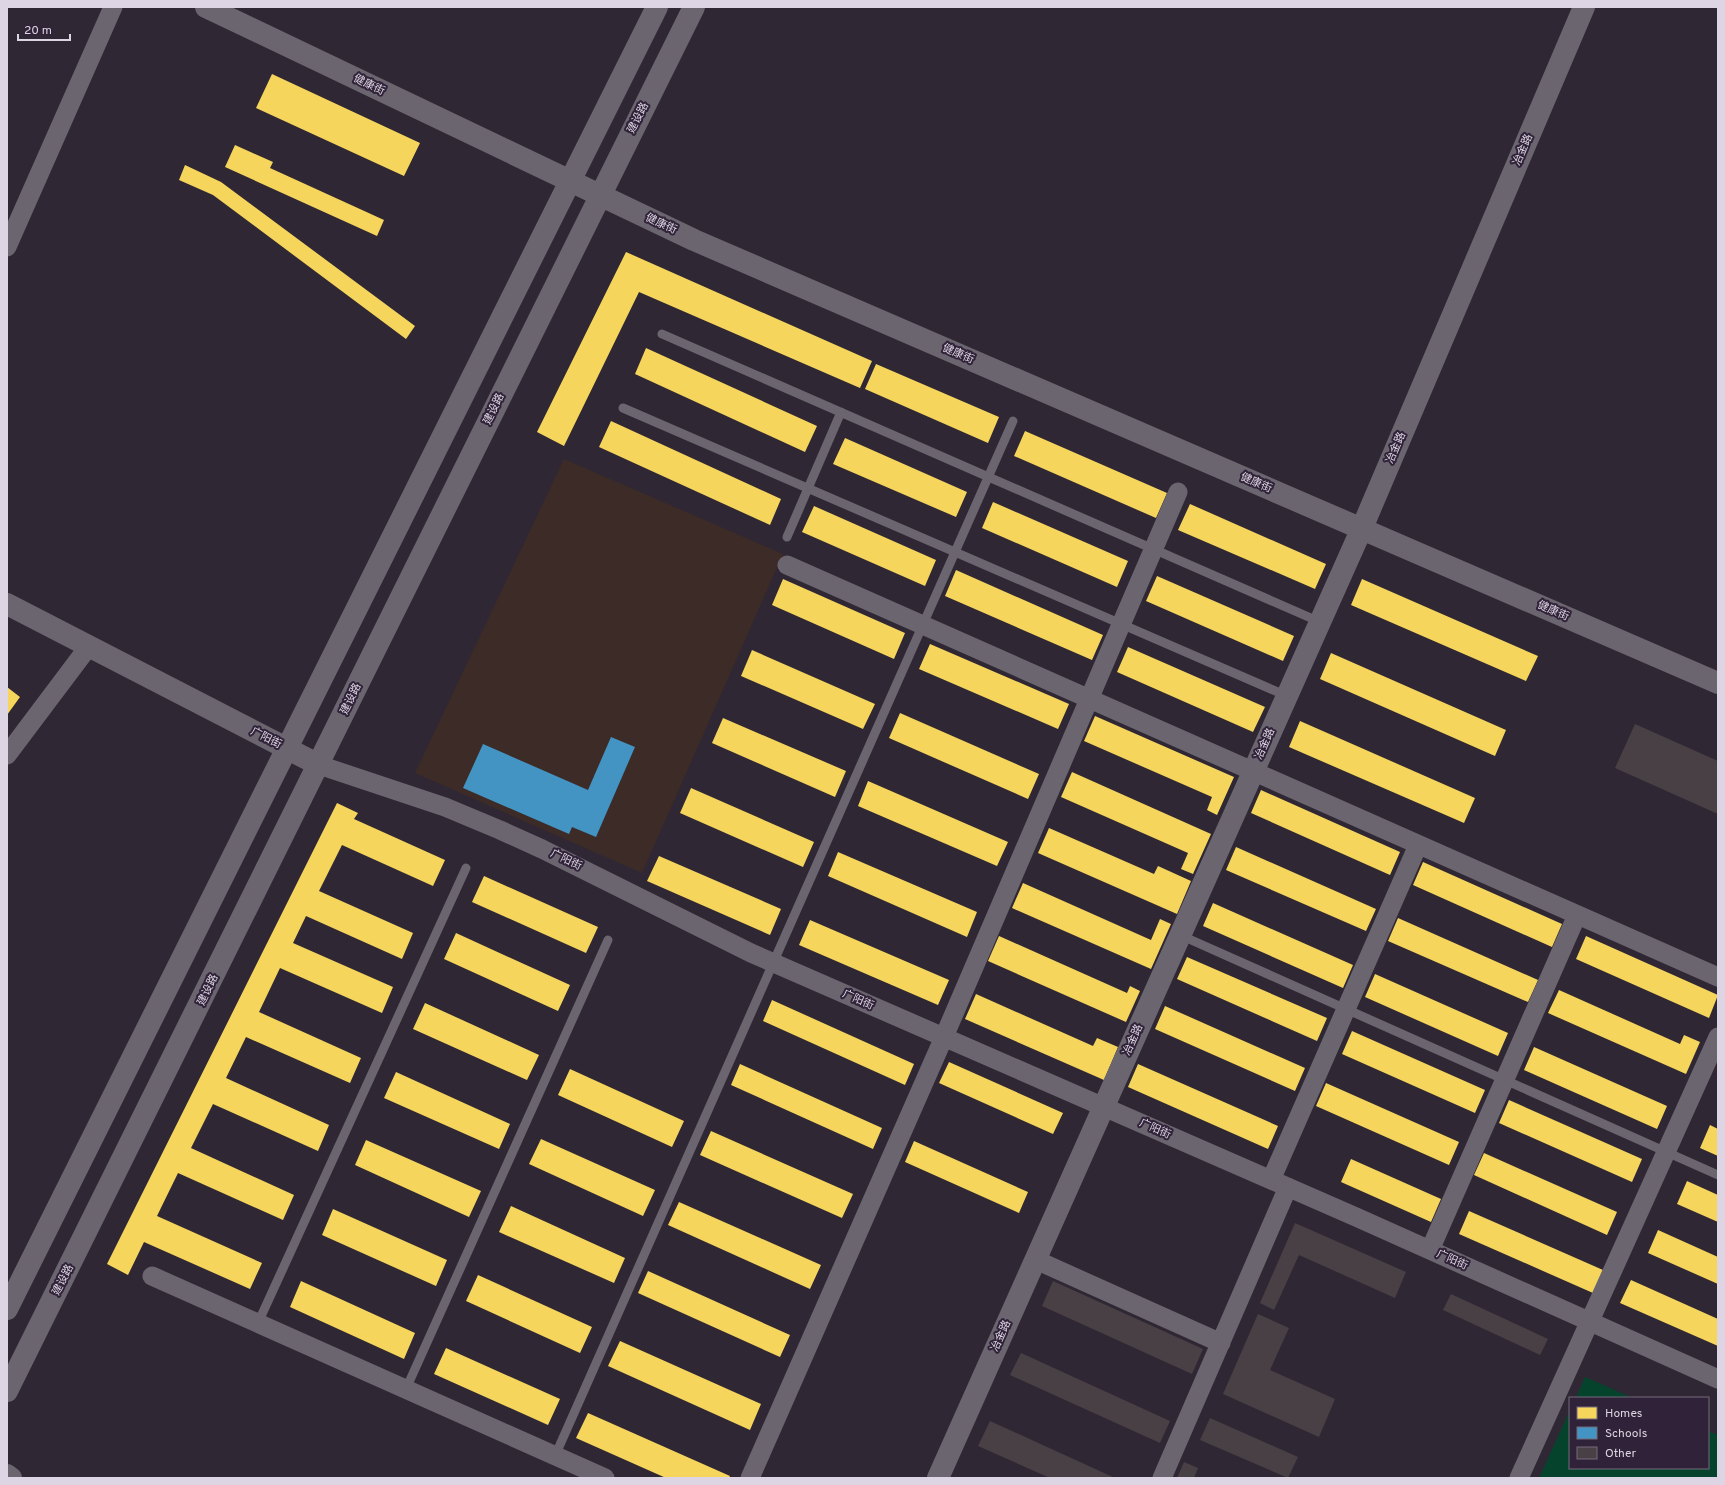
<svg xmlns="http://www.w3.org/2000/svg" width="1725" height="1485" viewBox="0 0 1725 1485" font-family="Overpass,'Noto Sans SC',sans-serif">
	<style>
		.education { fill: #3c2b26 }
		.green { fill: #06432d }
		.homes { fill: #f6d55c }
		.schools { fill: #4393c3 }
		.building { fill: #484044 }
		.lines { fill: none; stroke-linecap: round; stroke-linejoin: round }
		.lane { stroke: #6b6570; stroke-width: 9 }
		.street { stroke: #6b6570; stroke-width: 19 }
		.secondary { stroke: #6b6570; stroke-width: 22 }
		.labels { text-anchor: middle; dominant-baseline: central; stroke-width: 4; stroke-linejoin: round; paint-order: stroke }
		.street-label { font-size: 11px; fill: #ddd5e3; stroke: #302339 }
	</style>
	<rect width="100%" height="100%" fill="#2f2834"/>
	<path class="education" d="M 564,459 L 783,554 L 642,873 L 415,773 Z"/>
	<path class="green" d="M 1585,1377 L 1633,1398 L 1576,1398 Z
		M 1570,1410 L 1570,1468 L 1708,1468 L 1708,1431 L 1718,1435 L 1718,1478 L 1539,1478 Z"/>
	<path class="homes" d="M 272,74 L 420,143 L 404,176 L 256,108 Z
		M 235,145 L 273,162 L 270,168 L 384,220 L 377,236 L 225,167 Z
		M 185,165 L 221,182 L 415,326 L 406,339 L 213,195 L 179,180 Z
		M 626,252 L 872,361 L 860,388 L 639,292 L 564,446 L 537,432 Z
		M 646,348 L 817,426 L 805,452 L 635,374 Z
		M 876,364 L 999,417 L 988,443 L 865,389 Z
		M 611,421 L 781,499 L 770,525 L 599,447 Z
		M 1025,431 L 1167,493 L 1156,518 L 1014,456 Z
		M 845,438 L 967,492 L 956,517 L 833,464 Z
		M 993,502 L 1128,561 L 1117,587 L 982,528 Z
		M 1190,504 L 1326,564 L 1315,589 L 1178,530 Z
		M 814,506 L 936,560 L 925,586 L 802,532 Z
		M 956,570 L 1103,635 L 1092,660 L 945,596 Z
		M 1157,576 L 1294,636 L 1283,661 L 1146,601 Z
		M 783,579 L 905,633 L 894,659 L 772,605 Z
		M 1362,579 L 1538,656 L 1526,681 L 1351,605 Z
		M 930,644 L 1069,704 L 1058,729 L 919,669 Z
		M 1128,647 L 1265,707 L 1253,732 L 1117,672 Z
		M 752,650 L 875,704 L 863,729 L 741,676 Z
		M 1331,653 L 1506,730 L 1495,756 L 1320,679 Z
		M 7,687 L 20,697 L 7,715 Z
		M 900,713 L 1039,774 L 1028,799 L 889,738 Z
		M 1095,716 L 1234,777 L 1217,815 L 1207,810 L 1212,797 L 1084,741 Z
		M 723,718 L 846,771 L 835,797 L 712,743 Z
		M 1300,721 L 1475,798 L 1464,823 L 1289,747 Z
		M 1072,772 L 1211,834 L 1193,874 L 1181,869 L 1188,853 L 1061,797 Z
		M 868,781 L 1008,842 L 997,866 L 858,806 Z
		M 691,788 L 814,842 L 803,867 L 680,813 Z
		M 1261,790 L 1400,852 L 1390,875 L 1251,813 Z
		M 337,803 L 358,813 L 354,819 L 445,860 L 433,886 L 342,845 L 319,891 L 413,933 L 402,959 L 306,916 L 293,943 L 393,987 L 382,1013 L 280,968 L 259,1012 L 361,1058 L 350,1083 L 246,1037 L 226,1078 L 329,1125 L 318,1151 L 213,1104 L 191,1148 L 294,1195 L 283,1220 L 178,1173 L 157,1216 L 262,1263 L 250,1289 L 144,1242 L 128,1275 L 107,1264 Z
		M 1049,828 L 1154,874 L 1158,866 L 1191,881 L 1177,914 L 1038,853 Z
		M 1236,847 L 1376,909 L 1366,931 L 1226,870 Z
		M 838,852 L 977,912 L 967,937 L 828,876 Z
		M 659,856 L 781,909 L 770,935 L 647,881 Z
		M 1423,862 L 1562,924 L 1552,947 L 1413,885 Z
		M 484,876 L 598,927 L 586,953 L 472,902 Z
		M 1023,883 L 1151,940 L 1160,919 L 1171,924 L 1151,969 L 1012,908 Z
		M 1213,903 L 1353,965 L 1343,988 L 1203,926 Z
		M 1398,918 L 1538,980 L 1528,1002 L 1388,941 Z
		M 810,920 L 949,980 L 938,1005 L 799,945 Z
		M 456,933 L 570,985 L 558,1011 L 444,959 Z
		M 999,936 L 1127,993 L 1130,986 L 1140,991 L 1126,1022 L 988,961 Z
		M 1586,936 L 1718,995 L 1709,1018 L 1576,959 Z
		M 1187,957 L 1327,1018 L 1317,1041 L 1177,979 Z
		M 1375,974 L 1508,1033 L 1498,1056 L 1365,997 Z
		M 1559,990 L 1680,1044 L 1684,1035 L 1700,1042 L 1686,1074 L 1548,1013 Z
		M 976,994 L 1093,1046 L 1097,1038 L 1118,1047 L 1104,1080 L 965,1019 Z
		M 772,1000 L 914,1064 L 905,1085 L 763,1021 Z
		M 425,1003 L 539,1055 L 527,1080 L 413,1029 Z
		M 1165,1006 L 1305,1068 L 1295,1091 L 1155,1029 Z
		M 1352,1031 L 1485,1090 L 1475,1113 L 1342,1054 Z
		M 1534,1047 L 1667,1106 L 1657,1129 L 1524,1070 Z
		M 949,1062 L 1063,1113 L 1053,1134 L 939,1083 Z
		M 740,1064 L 882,1128 L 873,1149 L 731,1085 Z
		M 1138,1064 L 1278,1126 L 1268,1149 L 1128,1087 Z
		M 570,1069 L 684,1121 L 672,1147 L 558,1095 Z
		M 396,1072 L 510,1124 L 499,1149 L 384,1098 Z
		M 1326,1083 L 1459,1142 L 1449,1165 L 1316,1106 Z
		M 1509,1100 L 1642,1159 L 1632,1182 L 1499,1123 Z
		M 1710,1125 L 1718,1129 L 1718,1156 L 1700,1148 Z
		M 711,1131 L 853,1194 L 842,1218 L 700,1155 Z
		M 541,1139 L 655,1190 L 643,1216 L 529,1164 Z
		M 366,1140 L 481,1191 L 469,1217 L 355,1165 Z
		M 914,1141 L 1028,1192 L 1019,1213 L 905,1162 Z
		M 1484,1153 L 1617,1212 L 1607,1235 L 1474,1175 Z
		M 1351,1159 L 1441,1199 L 1431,1222 L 1341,1182 Z
		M 1687,1181 L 1718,1195 L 1718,1222 L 1677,1204 Z
		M 679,1202 L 821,1265 L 810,1289 L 668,1225 Z
		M 511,1206 L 625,1258 L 614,1283 L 499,1232 Z
		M 333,1209 L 447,1260 L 436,1286 L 322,1235 Z
		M 1469,1211 L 1603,1270 L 1593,1293 L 1459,1234 Z
		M 1658,1230 L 1718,1257 L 1718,1284 L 1648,1253 Z
		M 648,1271 L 790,1335 L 780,1357 L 638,1293 Z
		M 478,1275 L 592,1327 L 580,1353 L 466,1301 Z
		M 1631,1280 L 1718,1319 L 1718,1346 L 1620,1303 Z
		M 301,1281 L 415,1333 L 404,1359 L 290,1307 Z
		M 620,1341 L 761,1404 L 750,1430 L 608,1366 Z
		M 446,1348 L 560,1399 L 548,1425 L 434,1374 Z
		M 588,1413 L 730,1476 L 729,1478 L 666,1478 L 576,1438 Z"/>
	<path class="schools" d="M 611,737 L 635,747 L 596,837 L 572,827 L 569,834 L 463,788 L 483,744 L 588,790 Z"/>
	<path class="building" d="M 1635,724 L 1718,761 L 1718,814 L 1615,768 Z
		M 1295,1223 L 1406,1272 L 1395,1298 L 1299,1255 L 1274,1310 L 1260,1303 Z
		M 1053,1281 L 1203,1349 L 1192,1374 L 1042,1306 Z
		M 1451,1294 L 1548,1339 L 1540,1355 L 1443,1310 Z
		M 1258,1314 L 1289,1328 L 1270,1370 L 1335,1399 L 1319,1437 L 1223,1394 Z
		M 1021,1353 L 1170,1421 L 1160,1443 L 1010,1375 Z
		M 1210,1418 L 1298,1457 L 1288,1478 L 1200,1440 Z
		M 990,1421 L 1115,1478 L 1050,1478 L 978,1446 Z
		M 1184,1462 L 1198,1468 L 1194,1478 L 1177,1478 Z"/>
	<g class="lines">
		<path class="lane" d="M 662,334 L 1320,622
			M 623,408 L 1287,696
			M 787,537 L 841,412
			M 1180,935 L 1718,1175
			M 258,1323 L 466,868
			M 406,1389 L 608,940
			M 555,1456 L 1013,421"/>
		<path class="street" d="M 7,247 L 113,7
			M 787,565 L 1718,977
			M 7,755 L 89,646
			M 319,765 L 445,807 L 500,830 L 542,849 L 751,953 L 1356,1217 L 1718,1379
			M 1271,1180 L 1418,845
			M 1430,1250 L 1577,915
			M 1036,1260 L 1221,1343
			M 152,1276 L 605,1478
			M 750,1478 L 944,1037 L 1178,492
			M 1162,1478 L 1288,1187
			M 1519,1478 L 1718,1037"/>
		<path class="secondary" d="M 206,7 L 694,240 L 1718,683
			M 7,604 L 319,765
			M 7,1309 L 657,7
			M 7,1391 C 239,931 463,467 694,7
			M 7,1475 L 11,1478
			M 938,1478 L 1362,528 L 1584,7"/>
	</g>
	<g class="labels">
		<g class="street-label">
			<text transform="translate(369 85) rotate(26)">健康街</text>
			<text transform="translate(638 118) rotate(-63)">建设路</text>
			<text transform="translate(1523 150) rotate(-67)">冶金路</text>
			<text transform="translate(661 224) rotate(25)">健康街</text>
			<text transform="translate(958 354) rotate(23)">健康街</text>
			<text transform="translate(494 409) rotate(-64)">建设路</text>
			<text transform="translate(1396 448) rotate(-67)">冶金路</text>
			<text transform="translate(1256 483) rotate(23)">健康街</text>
			<text transform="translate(1553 611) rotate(23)">健康街</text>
			<text transform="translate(351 699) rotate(-64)">建设路</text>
			<text transform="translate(266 738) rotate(27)">广阳街</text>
			<text transform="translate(1265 744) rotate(-66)">冶金路</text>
			<text transform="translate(566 860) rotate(26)">广阳街</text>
			<text transform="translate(208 990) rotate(-64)">建设路</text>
			<text transform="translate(858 1000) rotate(24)">广阳街</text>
			<text transform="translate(1133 1040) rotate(-66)">冶金路</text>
			<text transform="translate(1155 1129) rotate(24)">广阳街</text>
			<text transform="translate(1452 1260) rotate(24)">广阳街</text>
			<text transform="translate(63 1280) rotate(-63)">建设路</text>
			<text transform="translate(1001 1336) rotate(-66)">冶金路</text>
		</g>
	</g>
	<rect width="1725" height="1485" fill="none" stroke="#ddd5e3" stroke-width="16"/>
	<rect x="1569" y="1397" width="140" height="72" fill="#302339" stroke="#756a7d"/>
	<rect x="1577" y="1407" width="20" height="12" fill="#f6d55c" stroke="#756a7d"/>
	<text x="1605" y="1417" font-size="12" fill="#ddd5e3">Homes</text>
	<rect x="1577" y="1427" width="20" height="12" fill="#4393c3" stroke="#756a7d"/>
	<text x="1605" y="1437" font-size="12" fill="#ddd5e3">Schools</text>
	<rect x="1577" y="1447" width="20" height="12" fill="#484044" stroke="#756a7d"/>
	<text x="1605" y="1457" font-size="12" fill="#ddd5e3">Other</text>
	<path d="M18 34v6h52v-6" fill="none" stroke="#ddd5e3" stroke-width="2"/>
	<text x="24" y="34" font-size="12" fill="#ddd5e3" stroke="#302339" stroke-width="3" paint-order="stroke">20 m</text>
</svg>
